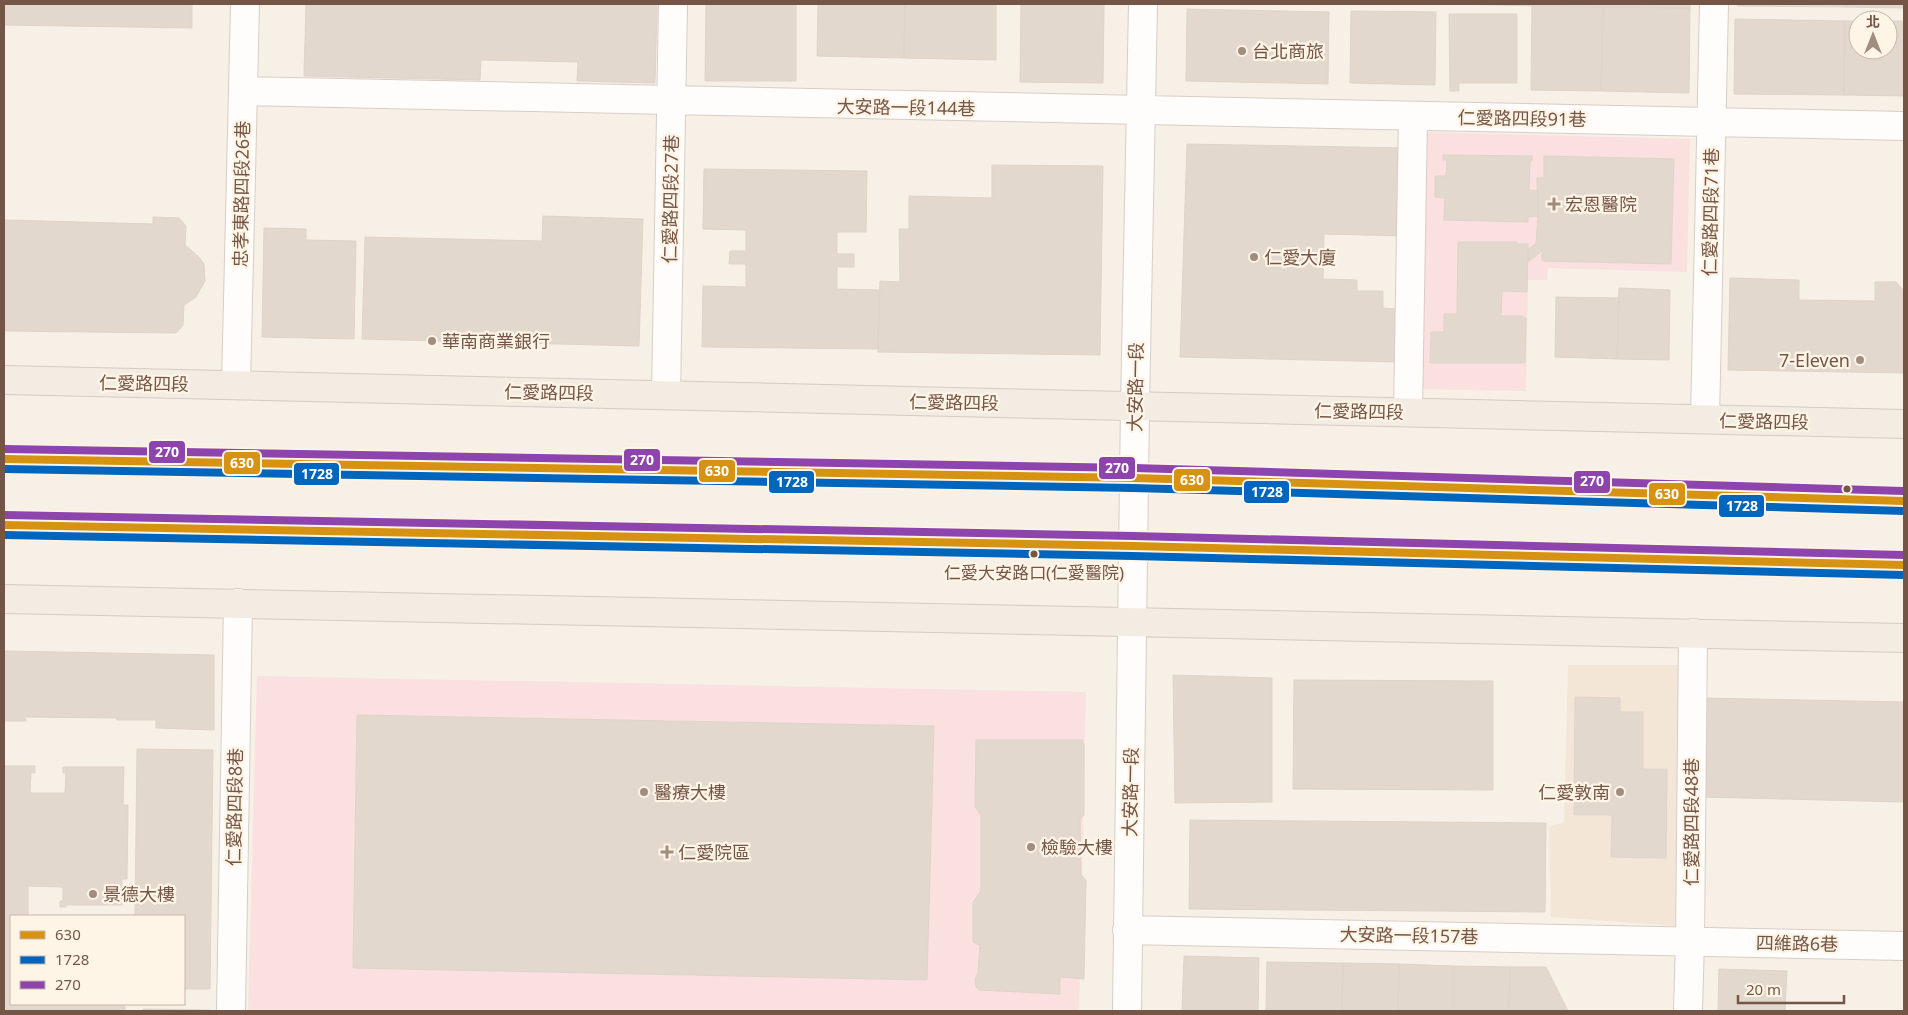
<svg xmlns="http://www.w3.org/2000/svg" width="1908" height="1015" viewBox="0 0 1908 1015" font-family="'Noto Sans','Noto Sans TC',sans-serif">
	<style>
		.residential { fill: #f3e6d6 }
		.medical { fill: #fae0de }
		.building { fill: #e3d8ce; stroke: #e0d3c9 }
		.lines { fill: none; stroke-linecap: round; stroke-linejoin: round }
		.minor-casing { stroke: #d8cdc5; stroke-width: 30 }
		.major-casing { stroke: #d5cbc3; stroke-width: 30 }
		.minor { stroke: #fefdfb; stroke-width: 28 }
		.major { stroke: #f2ece3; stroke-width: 28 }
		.bus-1-casing { stroke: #fff5e7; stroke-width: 11 }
		.bus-2-casing { stroke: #fff5e7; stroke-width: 11 }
		.bus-3-casing { stroke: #fff5e7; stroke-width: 11 }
		.bus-1 { stroke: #d69212; stroke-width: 8 }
		.bus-2 { stroke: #0065bd; stroke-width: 8 }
		.bus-3 { stroke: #8e44ad; stroke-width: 8 }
		.poi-dot { fill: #a28c7e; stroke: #fff5e7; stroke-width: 2 }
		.bus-dot { fill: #755646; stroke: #fff5e7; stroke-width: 2 }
		.labels { text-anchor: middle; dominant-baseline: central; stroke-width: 4.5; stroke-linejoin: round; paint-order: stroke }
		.bus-label { font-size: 17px; fill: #755646; stroke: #fff5e7 }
		.poi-label { font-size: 18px; fill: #755646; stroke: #fff5e7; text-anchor: start }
		.street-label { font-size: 18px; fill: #755646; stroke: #fff5e7 }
		.line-badge { stroke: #fff5e7; stroke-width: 2 }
		.badge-label { font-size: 14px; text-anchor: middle; font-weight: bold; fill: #fff }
	</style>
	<rect width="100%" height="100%" fill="#f7f0e6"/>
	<path class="residential" d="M 1568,665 L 1679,665 L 1675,926 L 1551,917 L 1549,827 L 1564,822 Z"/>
	<path class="medical" d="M 1422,132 L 1690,139 L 1687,272 L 1548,268 L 1547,280 L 1528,280 L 1526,391 L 1415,389 Z
		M 257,676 L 1086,692 L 1079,1011 L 248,1011 Z"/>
	<path class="building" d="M 4,4 L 192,4 L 192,28 L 4,25 Z
		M 306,4 L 657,4 L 655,83 L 577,81 L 578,62 L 481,60 L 480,80 L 304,76 Z
		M 706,4 L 796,4 L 796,81 L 705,81 Z
		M 818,4 L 905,4 L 904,58 L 817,56 Z
		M 905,4 L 996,4 L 996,60 L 904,58 Z
		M 1021,4 L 1104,4 L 1103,83 L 1020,82 Z
		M 1453,4 L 1538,4 L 1538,6 Z
		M 1538,4 L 1621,4 L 1621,7 L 1538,6 Z
		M 1621,4 L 1690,4 L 1690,8 L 1621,7 Z
		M 1737,4 L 1847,4 L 1847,7 L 1737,6 Z
		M 1847,4 L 1904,4 L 1904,8 L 1847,7 Z
		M 1532,6 L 1603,7 L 1601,91 L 1531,90 Z
		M 1603,7 L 1690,8 L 1689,93 L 1601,91 Z
		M 1187,9 L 1329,12 L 1328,84 L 1186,81 Z
		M 1351,11 L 1436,12 L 1435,85 L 1350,83 Z
		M 1449,14 L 1517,14 L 1517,83 L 1459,83 L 1459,91 L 1450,91 Z
		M 1735,19 L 1845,21 L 1844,95 L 1734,94 Z
		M 1845,21 L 1858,21 L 1858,50 L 1888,50 L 1888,21 L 1904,21 L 1904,96 L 1844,95 Z
		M 1187,144 L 1408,148 L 1407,236 L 1324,234 L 1323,279 L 1357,280 L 1357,291 L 1383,291 L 1383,308 L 1400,309 L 1399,362 L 1180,357 Z
		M 1443,155 L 1532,156 L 1532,161 L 1530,161 L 1529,190 L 1538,191 L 1538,216 L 1528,217 L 1528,222 L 1444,220 L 1445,198 L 1435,197 L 1435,176 L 1446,176 L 1447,160 L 1443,160 Z
		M 1544,156 L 1674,159 L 1671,264 L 1542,261 L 1542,251 L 1528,262 L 1528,249 L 1536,244 L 1538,216 L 1537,178 L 1544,178 Z
		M 992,165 L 1103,166 L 1100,355 L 878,352 L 880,281 L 900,282 L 899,229 L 909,229 L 909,196 L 992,198 Z
		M 704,169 L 867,171 L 866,232 L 837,232 L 837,254 L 854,254 L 854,267 L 837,267 L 837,289 L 879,290 L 878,349 L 702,347 L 703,286 L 746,287 L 746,264 L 729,264 L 730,251 L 746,251 L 746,230 L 703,229 Z
		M 543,216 L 643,219 L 639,346 L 362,339 L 365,237 L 542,241 Z
		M 153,217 L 179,218 L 186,226 L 185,245 L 199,257 L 204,264 L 205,281 L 196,297 L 184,305 L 183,325 L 176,333 L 5,331 L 5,324 L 4,324 L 4,220 L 153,224 Z
		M 264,228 L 306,229 L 306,240 L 356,241 L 354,339 L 262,337 Z
		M 1458,242 L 1517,242 L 1517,244 L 1528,244 L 1527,292 L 1502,291 L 1501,316 L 1523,316 L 1523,318 L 1526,318 L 1525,363 L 1430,363 L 1431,332 L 1444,332 L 1444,314 L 1457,314 Z
		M 1730,278 L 1799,280 L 1799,300 L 1875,301 L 1875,282 L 1896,282 L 1904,291 L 1904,373 L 1728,370 Z
		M 1619,288 L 1670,290 L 1669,360 L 1617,359 Z
		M 1556,297 L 1619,298 L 1617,359 L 1555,357 Z
		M 4,651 L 214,655 L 214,730 L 156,728 L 156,720 L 117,720 L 117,718 L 25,717 L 26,721 L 4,721 Z
		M 1173,675 L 1272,678 L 1272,802 L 1175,803 Z
		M 1294,680 L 1493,681 L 1493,790 L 1293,789 Z
		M 1575,697 L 1620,698 L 1620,712 L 1643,712 L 1643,769 L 1667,769 L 1666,858 L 1611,857 L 1612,815 L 1574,815 Z
		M 1703,698 L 1904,702 L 1904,802 L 1701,797 Z
		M 357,715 L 934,726 L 927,980 L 353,968 Z
		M 976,740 L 1082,740 L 1084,746 L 1084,815 L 1080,819 L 1081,875 L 1086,880 L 1084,979 L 1060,977 L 1060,994 L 979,990 L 976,987 L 975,979 L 978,973 L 980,945 L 973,942 L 973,902 L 981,891 L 981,815 L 975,807 Z
		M 137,749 L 213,750 L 210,989 L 184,989 L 184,916 L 135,916 Z
		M 4,766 L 35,766 L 35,773 L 31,772 L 30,793 L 65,793 L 66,773 L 63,773 L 63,767 L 124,767 L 123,805 L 128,805 L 127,879 L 122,879 L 122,905 L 66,905 L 66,907 L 60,907 L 60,901 L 63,901 L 63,887 L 28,886 L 28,916 L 11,916 L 11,1004 L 125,1004 L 125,1011 L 4,1011 Z
		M 1190,820 L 1546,823 L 1545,912 L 1189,909 Z
		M 1184,956 L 1259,958 L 1258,1011 L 1182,1011 Z
		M 1267,962 L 1343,963 L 1342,1011 L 1266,1011 Z
		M 1343,963 L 1399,964 L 1398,1011 L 1342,1011 Z
		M 1399,964 L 1453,966 L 1453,1011 L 1398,1011 Z
		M 1453,966 L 1510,967 L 1509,1011 L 1453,1011 Z
		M 1510,967 L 1546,967 L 1568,1011 L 1509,1011 Z
		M 1719,969 L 1787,971 L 1785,1011 L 1718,1011 Z
		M 143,1009 L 209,1010 L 209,1011 L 143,1011 Z"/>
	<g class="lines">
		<g class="minor-casing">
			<path id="minor" d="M 243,91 C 796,107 1350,114 1904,126
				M 236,385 L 245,4
				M 666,395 L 673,4
				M 1408,412 L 1413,116
				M 1705,419 L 1714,4
				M 1127,930 L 1904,946
				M 231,1011 L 238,603
				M 1127,1011 L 1135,406 L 1143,4
				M 1688,1011 L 1690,941 L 1693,633"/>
		</g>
		<g class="major-casing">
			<path id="major" d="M 4,380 L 1904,424
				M 4,459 L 1134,478 L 1904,501
				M 4,525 L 1133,546 L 1904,565
				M 4,599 L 1904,638"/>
		</g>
		<use href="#minor" class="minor"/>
		<use href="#major" class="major"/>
		<g class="bus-1-casing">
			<path id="bus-1" d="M 4,459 L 1134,478 L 1904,501
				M 4,525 L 1133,546 L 1904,565"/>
		</g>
		<g class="bus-2-casing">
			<path id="bus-2" d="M 4,469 L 1134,488 L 1904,511
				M 4,535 L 1133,556 L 1904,575"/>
		</g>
		<g class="bus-3-casing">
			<path id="bus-3" d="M 4,449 L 1134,468 L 1904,491
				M 4,515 L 1133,536 L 1904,555"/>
		</g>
		<use href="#bus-1" class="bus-1"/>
		<use href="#bus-2" class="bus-2"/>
		<use href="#bus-3" class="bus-3"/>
	</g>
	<g class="poi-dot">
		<circle cx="1242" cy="51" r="5"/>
		<path d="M1551.5 196.5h5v5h5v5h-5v5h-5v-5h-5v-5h5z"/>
		<circle cx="1254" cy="257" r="5"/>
		<circle cx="432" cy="341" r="5"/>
		<circle cx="1860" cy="360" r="5"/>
		<circle cx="644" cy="792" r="5"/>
		<circle cx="1620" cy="792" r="5"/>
		<circle cx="1031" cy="847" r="5"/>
		<path d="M664.5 844.5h5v5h5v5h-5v5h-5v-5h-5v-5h5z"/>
		<circle cx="93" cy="894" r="5"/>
	</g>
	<g class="bus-dot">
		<circle cx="1847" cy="489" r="4.5"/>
		<circle cx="1034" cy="554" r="4.5"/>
	</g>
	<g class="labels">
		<g class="bus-label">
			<text x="1034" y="572">仁愛大安路口(仁愛醫院)</text>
		</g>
		<g class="poi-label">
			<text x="1252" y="51">台北商旅</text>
			<text x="1565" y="204">宏恩醫院</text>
			<text x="1264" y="257">仁愛大廈</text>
			<text x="442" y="341">華南商業銀行</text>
			<text x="1850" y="360" text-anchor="end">7-Eleven</text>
			<text x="654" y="792">醫療大樓</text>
			<text x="1610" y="792" text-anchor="end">仁愛敦南</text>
			<text x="1041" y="847">檢驗大樓</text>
			<text x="678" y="852">仁愛院區</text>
			<text x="103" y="894">景德大樓</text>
		</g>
		<g class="street-label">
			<text transform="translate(906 107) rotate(1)">大安路一段144巷</text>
			<text transform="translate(1522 118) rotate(1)">仁愛路四段91巷</text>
			<text transform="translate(241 194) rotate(-89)">忠孝東路四段26巷</text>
			<text transform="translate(670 199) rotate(-89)">仁愛路四段27巷</text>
			<text transform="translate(1710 212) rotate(-89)">仁愛路四段71巷</text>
			<text transform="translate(144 383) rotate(1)">仁愛路四段</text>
			<text transform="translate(1135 387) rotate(-89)">大安路一段</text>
			<text transform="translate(549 392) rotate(1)">仁愛路四段</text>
			<text transform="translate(954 402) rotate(1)">仁愛路四段</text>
			<text transform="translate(1359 411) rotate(1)">仁愛路四段</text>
			<text transform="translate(1764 421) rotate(1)">仁愛路四段</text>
			<text transform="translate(1130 792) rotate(-89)">大安路一段</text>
			<text transform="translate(234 807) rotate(-89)">仁愛路四段8巷</text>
			<text transform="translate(1691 822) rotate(-90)">仁愛路四段48巷</text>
			<text transform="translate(1409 935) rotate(1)">大安路一段157巷</text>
			<text transform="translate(1797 943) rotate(1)">四維路6巷</text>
		</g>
	</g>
	<g class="line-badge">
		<rect x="148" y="440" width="38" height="24" rx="5" fill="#8e44ad"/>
		<rect x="623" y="448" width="38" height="24" rx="5" fill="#8e44ad"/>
		<rect x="223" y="451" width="38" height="24" rx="5" fill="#d69212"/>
		<rect x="1098" y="456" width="38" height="24" rx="5" fill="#8e44ad"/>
		<rect x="698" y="459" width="38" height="24" rx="5" fill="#d69212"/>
		<rect x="293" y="462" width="47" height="24" rx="5" fill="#0065bd"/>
		<rect x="1173" y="468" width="38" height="24" rx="5" fill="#d69212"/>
		<rect x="1573" y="470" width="38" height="24" rx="5" fill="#8e44ad"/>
		<rect x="768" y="470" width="47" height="24" rx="5" fill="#0065bd"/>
		<rect x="1243" y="480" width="47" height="24" rx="5" fill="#0065bd"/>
		<rect x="1648" y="482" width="38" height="24" rx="5" fill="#d69212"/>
		<rect x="1718" y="494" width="47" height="24" rx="5" fill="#0065bd"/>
	</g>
	<g class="badge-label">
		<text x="167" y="457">270</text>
		<text x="642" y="465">270</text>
		<text x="242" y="468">630</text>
		<text x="1117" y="473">270</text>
		<text x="717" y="476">630</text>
		<text x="317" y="479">1728</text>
		<text x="1192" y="485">630</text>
		<text x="1592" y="486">270</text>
		<text x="792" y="487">1728</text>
		<text x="1267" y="497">1728</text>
		<text x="1667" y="499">630</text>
		<text x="1742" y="511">1728</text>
	</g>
	<rect width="1908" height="1015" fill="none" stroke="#755646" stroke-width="10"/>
	<rect x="10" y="915" width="175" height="90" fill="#fff5e7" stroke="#c8b5a7"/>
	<rect x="20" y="931" width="25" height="8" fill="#d69212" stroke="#c8b5a7"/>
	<text x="55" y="940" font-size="15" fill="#755646">630</text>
	<rect x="20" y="956" width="25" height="8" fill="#0065bd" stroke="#c8b5a7"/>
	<text x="55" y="965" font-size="15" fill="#755646">1728</text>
	<rect x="20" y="981" width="25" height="8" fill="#8e44ad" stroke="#c8b5a7"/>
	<text x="55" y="990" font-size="15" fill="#755646">270</text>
	<g transform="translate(1873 35)"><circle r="24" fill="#fff5e7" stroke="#c8b5a7"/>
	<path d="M0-4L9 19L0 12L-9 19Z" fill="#a28c7e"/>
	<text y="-8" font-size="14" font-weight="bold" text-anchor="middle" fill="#755646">北</text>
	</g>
	<path d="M1738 995v8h106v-8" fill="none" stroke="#755646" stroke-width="2.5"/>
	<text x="1746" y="995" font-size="15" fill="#755646" stroke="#fff5e7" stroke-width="4" paint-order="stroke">20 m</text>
</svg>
